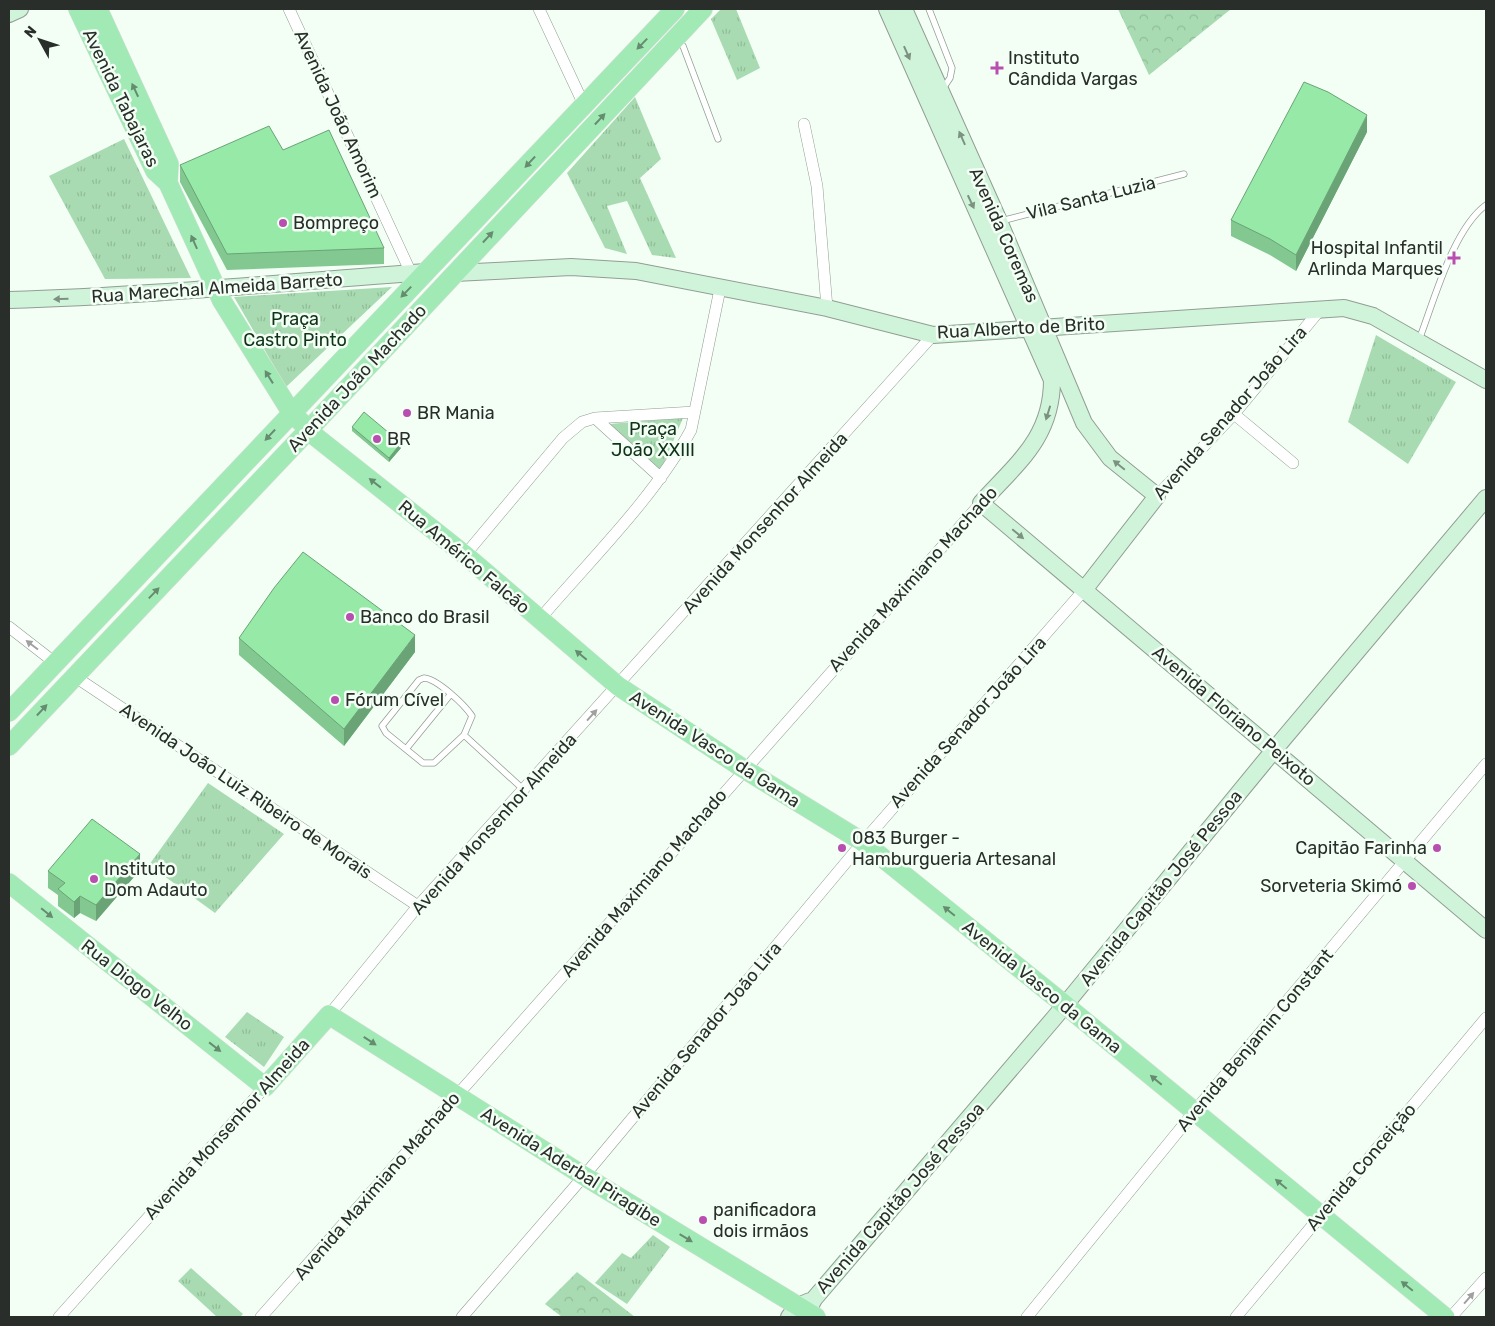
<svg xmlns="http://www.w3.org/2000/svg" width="1495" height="1326" viewBox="0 0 1495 1326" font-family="Rubik,sans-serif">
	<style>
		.grass { fill: url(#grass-tufts) }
		.forest { fill: url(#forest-crowns) }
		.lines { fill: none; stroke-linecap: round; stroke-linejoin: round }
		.lane-casing { stroke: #929d94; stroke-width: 7 }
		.street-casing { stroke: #929d94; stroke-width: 12 }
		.secondary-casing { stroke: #929d94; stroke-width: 18 }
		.primary-casing { stroke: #dddedd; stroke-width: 20 }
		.lane { stroke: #fff; stroke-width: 5.5 }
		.street { stroke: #fff; stroke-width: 11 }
		.secondary { stroke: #d0f4da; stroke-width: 16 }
		.primary { stroke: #a2eab5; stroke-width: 19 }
		.wall { fill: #82c890 }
		.shaded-wall { fill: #6aa376 }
		.building { fill: #97e9a8; stroke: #6aa376 }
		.oneway { fill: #668c70 }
		.oneway2 { fill: #7c9182 }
		.oneway3 { fill: #9fa19f }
		.poi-dot { fill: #b74eb0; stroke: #f3fff5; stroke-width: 2 }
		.labels { text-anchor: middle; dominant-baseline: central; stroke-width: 5; stroke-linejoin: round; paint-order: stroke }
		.poi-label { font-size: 18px; fill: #292e2a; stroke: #f3fff5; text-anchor: start }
		.street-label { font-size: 18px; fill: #292e2a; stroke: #f3fff5 }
		.park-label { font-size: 18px; fill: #103219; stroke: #f3fff5 }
	</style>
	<defs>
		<pattern id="grass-tufts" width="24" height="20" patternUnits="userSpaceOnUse" patternTransform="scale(1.25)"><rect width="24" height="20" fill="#a8dbb1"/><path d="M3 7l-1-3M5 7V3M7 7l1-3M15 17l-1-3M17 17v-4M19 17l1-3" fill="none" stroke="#91bc98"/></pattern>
		<pattern id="forest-crowns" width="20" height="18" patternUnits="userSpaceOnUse" patternTransform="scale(1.25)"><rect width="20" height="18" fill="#a8dbb1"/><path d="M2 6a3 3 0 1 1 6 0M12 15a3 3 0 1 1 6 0" fill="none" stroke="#91bc98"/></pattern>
	</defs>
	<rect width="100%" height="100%" fill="#f3fff5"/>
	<path class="grass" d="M 721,9 L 736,9 L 760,68 L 737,80 L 711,19 Z
		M 635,97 L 661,159 L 640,178 L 676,258 L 652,255 L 627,201 L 607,206 L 627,254 L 605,248 L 567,173 Z
		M 124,139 L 191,278 L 105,279 L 49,176 Z
		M 392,287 L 286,387 L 234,297 Z
		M 1376,335 L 1456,382 L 1408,464 L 1348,422 Z
		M 683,418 L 660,472 L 609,424 Z
		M 208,783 L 284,834 L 215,913 L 149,865 Z
		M 247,1012 L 284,1037 L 264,1067 L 225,1037 Z
		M 653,1235 L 670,1247 L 627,1304 L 595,1283 L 622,1253 L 631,1258 Z
		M 191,1268 L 243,1314 L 240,1317 L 217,1317 L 178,1281 Z"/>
	<path class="forest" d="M 1118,9 L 1231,9 L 1149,75 Z
		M 577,1272 L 635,1317 L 562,1317 L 545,1304 Z"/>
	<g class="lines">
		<g class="lane-casing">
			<path id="lane" d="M 929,9 L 952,68 L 950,78 L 942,90
				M 677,40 L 683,46 L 718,139
				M 1001,221 L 1184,174
				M 1419,340 C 1434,301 1453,229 1486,205
				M 424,678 C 437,679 464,704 472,716 L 464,735 L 434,763 L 423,763 L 386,733 L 382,726 L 419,680 Z
				M 464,735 L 524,790
				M 406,749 L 450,695"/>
		</g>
		<g class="street-casing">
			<path id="street" d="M 289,9 L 411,273
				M 539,9 L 584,105
				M 804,124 L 817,186 L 827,308
				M 1234,414 L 1293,463
				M 595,418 L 661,478
				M 1157,496 L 1234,414 L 1319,311
				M 465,555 L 563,438 L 582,422 L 595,418 L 694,412
				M 539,620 C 590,560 653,499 691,430 L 720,289
				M 9,627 L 54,662
				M 74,676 L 418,906
				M 329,1015 L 418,906 L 933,335
				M 59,1317 L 265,1087
				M 261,1317 L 981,503
				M 462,1317 L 584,1176 L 863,842 L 1084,590
				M 1027,1317 L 1194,1112 L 1486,764
				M 1236,1317 L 1486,1018
				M 1451,1317 L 1486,1278"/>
		</g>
		<g class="secondary-casing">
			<path id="secondary" d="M 887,9 L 1052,380 C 1052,438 1016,464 981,503 L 1486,930
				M 904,9 L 999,221 L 1084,423 L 1110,458 L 1157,496 L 1084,590
				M 9,14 L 20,9
				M 455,273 L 571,267 L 636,271 L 827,308 L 933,335 L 1344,308 L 1373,316 L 1486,380
				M 9,300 C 148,296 287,282 426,272
				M 789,1317 L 798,1306 L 810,1301
				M 805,1317 L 814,1299 L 1055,1017 L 1274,750 L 1486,498"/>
		</g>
		<g class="primary-casing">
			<path id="primary" d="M 78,9 L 155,171 L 168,183 L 222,301 L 291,412 L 316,437 L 465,555 L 618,686 L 744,769 L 863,842 L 1065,1005 L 1445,1317
				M 98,9 L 169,164 L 168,183
				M 9,712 L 675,9
				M 9,746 L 298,441 L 703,9
				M 9,883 L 265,1087 L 329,1015 L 584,1176 L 816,1317"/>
		</g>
		<use href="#lane" class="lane"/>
		<use href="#street" class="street"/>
		<use href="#secondary" class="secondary"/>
		<use href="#primary" class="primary"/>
	</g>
	<path class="wall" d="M 1367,132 L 1296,271 L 1270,255 L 1231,236 L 1231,220 Z
		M 283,150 L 384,248 L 384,264 L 227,270 L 180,182 L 180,165 Z
		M 352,427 L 401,448 L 389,462 L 352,431 Z
		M 239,638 L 415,652 L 344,746 L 239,655 Z
		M 140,870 L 96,921 L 80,913 L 74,918 L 58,906 L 58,895 L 48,888 L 48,871 Z"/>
	<path class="shaded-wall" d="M 1367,115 L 1367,132 L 1296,271 L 1296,255 Z
		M 401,443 L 401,448 L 389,462 L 389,458 Z
		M 415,635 L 415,652 L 344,746 L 344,729 Z
		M 140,854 L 140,870 L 96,921 L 96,905 Z
		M 80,896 L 80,913 L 74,918 L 74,902 Z"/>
	<path class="building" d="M 1304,82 L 1328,92 L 1367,115 L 1296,255 L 1270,239 L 1231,220 Z
		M 269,126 L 283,150 L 329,130 L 384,248 L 227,254 L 180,165 Z
		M 364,412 L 401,443 L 389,458 L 352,427 Z
		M 303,552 L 415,635 L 344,729 L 239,638 L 274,588 Z
		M 92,819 L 140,854 L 96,905 L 80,896 L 74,902 L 58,889 L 65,883 L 48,871 Z"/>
	<defs><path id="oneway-solid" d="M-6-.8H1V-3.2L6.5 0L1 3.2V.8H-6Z" transform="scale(1.25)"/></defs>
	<g class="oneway">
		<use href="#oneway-solid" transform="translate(642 44) rotate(134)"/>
		<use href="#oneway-solid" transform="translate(135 90) rotate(-115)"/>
		<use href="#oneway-solid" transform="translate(600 119) rotate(-47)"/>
		<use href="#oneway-solid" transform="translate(530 162) rotate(133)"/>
		<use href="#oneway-solid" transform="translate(488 237) rotate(-47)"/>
		<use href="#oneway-solid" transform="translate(194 242) rotate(-114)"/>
		<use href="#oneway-solid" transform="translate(406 292) rotate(134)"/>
		<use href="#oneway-solid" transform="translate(269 377) rotate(-122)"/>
		<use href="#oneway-solid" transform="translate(270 435) rotate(133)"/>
		<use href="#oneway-solid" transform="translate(375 483) rotate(-142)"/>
		<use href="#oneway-solid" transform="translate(154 593) rotate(-46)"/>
		<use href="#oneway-solid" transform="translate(581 655) rotate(-140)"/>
		<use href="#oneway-solid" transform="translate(42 710) rotate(-47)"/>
		<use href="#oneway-solid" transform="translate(949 911) rotate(-141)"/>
		<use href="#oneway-solid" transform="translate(47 913) rotate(39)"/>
		<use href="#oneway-solid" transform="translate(370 1041) rotate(33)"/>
		<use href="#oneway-solid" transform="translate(215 1047) rotate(38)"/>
		<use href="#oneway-solid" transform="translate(1156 1080) rotate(-140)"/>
		<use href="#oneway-solid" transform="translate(1281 1184) rotate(-140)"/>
		<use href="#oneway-solid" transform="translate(686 1238) rotate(31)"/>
		<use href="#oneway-solid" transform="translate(1407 1286) rotate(-141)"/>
	</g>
	<g class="oneway2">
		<use href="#oneway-solid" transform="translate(907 53) rotate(66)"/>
		<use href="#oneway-solid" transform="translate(962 138) rotate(-114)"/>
		<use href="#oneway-solid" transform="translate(971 202) rotate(65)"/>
		<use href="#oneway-solid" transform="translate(61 299) rotate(178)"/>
		<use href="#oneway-solid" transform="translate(1048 413) rotate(107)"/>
		<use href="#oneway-solid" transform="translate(1119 465) rotate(-141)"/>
		<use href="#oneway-solid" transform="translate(1018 534) rotate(40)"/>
	</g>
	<g class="oneway3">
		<use href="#oneway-solid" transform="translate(32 645) rotate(-143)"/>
		<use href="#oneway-solid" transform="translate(592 715) rotate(-48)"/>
		<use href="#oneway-solid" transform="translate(1469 1298) rotate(-49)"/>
	</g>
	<g class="poi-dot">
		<path d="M994.5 60.5h5v5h5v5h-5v5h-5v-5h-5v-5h5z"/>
		<circle cx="283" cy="223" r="5"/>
		<path d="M1451.5 250.5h5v5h5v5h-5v5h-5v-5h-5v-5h5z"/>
		<circle cx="407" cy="413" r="5"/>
		<circle cx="377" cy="439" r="5"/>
		<circle cx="350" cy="617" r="5"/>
		<circle cx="335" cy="700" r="5"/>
		<circle cx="842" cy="848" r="5"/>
		<circle cx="1437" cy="848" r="5"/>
		<circle cx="94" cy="879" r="5"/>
		<circle cx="1412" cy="886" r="5"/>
		<circle cx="703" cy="1220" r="5"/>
	</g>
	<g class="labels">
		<g class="poi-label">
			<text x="1008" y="58">Instituto<tspan x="1008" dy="21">Cândida Vargas</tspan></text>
			<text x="293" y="223">Bompreço</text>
			<text x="1443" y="248" text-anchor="end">Hospital Infantil<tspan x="1443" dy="21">Arlinda Marques</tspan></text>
			<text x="417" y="413">BR Mania</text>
			<text x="387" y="439">BR</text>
			<text x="360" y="617">Banco do Brasil</text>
			<text x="345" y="700">Fórum Cível</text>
			<text x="852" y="838">083 Burger -<tspan x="852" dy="21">Hamburgueria Artesanal</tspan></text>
			<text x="1427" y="848" text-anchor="end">Capitão Farinha</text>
			<text x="104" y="869">Instituto<tspan x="104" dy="21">Dom Adauto</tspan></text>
			<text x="1402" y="886" text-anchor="end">Sorveteria Skimó</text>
			<text x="713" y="1210">panificadora<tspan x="713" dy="21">dois irmãos</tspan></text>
		</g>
		<g class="street-label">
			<text transform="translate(121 98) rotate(64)">Avenida Tabajaras</text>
			<text transform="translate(338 114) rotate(65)">Avenida João Amorim</text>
			<text transform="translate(1091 198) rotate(-14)">Vila Santa Luzia</text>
			<text transform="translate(1004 235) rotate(66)">Avenida Coremas</text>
			<text transform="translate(217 288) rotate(-4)">Rua Marechal Almeida Barreto</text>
			<text transform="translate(1021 328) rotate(-3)">Rua Alberto de Brito</text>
			<text transform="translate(357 378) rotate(-47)">Avenida João Machado</text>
			<text transform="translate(1230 413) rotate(-49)">Avenida Senador João Lira</text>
			<text transform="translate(765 523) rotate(-48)">Avenida Monsenhor Almeida</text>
			<text transform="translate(464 557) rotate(40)">Rua Américo Falcão</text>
			<text transform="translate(913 579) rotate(-48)">Avenida Maximiano Machado</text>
			<text transform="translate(1234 716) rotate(40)">Avenida Floriano Peixoto</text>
			<text transform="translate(968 722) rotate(-48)">Avenida Senador João Lira</text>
			<text transform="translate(715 749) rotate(33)">Avenida Vasco da Gama</text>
			<text transform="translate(246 791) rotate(34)">Avenida João Luiz Ribeiro de Morais</text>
			<text transform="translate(494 824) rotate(-48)">Avenida Monsenhor Almeida</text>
			<text transform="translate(644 883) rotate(-49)">Avenida Maximiano Machado</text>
			<text transform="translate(1161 888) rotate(-51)">Avenida Capitão José Pessoa</text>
			<text transform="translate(137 985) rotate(38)">Rua Diogo Velho</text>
			<text transform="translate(1042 987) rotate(39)">Avenida Vasco da Gama</text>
			<text transform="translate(706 1030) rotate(-50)">Avenida Senador João Lira</text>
			<text transform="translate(1255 1040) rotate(-50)">Avenida Benjamin Constant</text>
			<text transform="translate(227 1129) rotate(-48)">Avenida Monsenhor Almeida</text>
			<text transform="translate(571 1167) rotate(32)">Avenida Aderbal Piragibe</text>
			<text transform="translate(1361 1167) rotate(-50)">Avenida Conceição</text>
			<text transform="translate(377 1186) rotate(-49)">Avenida Maximiano Machado</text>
			<text transform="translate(900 1198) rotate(-49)">Avenida Capitão José Pessoa</text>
		</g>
		<g class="park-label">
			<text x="295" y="319">Praça<tspan x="295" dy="21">Castro Pinto</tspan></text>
			<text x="653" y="429">Praça<tspan x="653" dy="21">João XXIII</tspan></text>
		</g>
	</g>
	<rect width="1495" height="1326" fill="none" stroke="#292e2a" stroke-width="20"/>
	<g transform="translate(40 40) rotate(310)" stroke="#f3fff5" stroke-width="4" paint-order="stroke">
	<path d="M0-4L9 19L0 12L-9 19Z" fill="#292e2a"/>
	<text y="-8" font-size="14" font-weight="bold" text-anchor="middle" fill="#292e2a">N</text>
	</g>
</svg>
